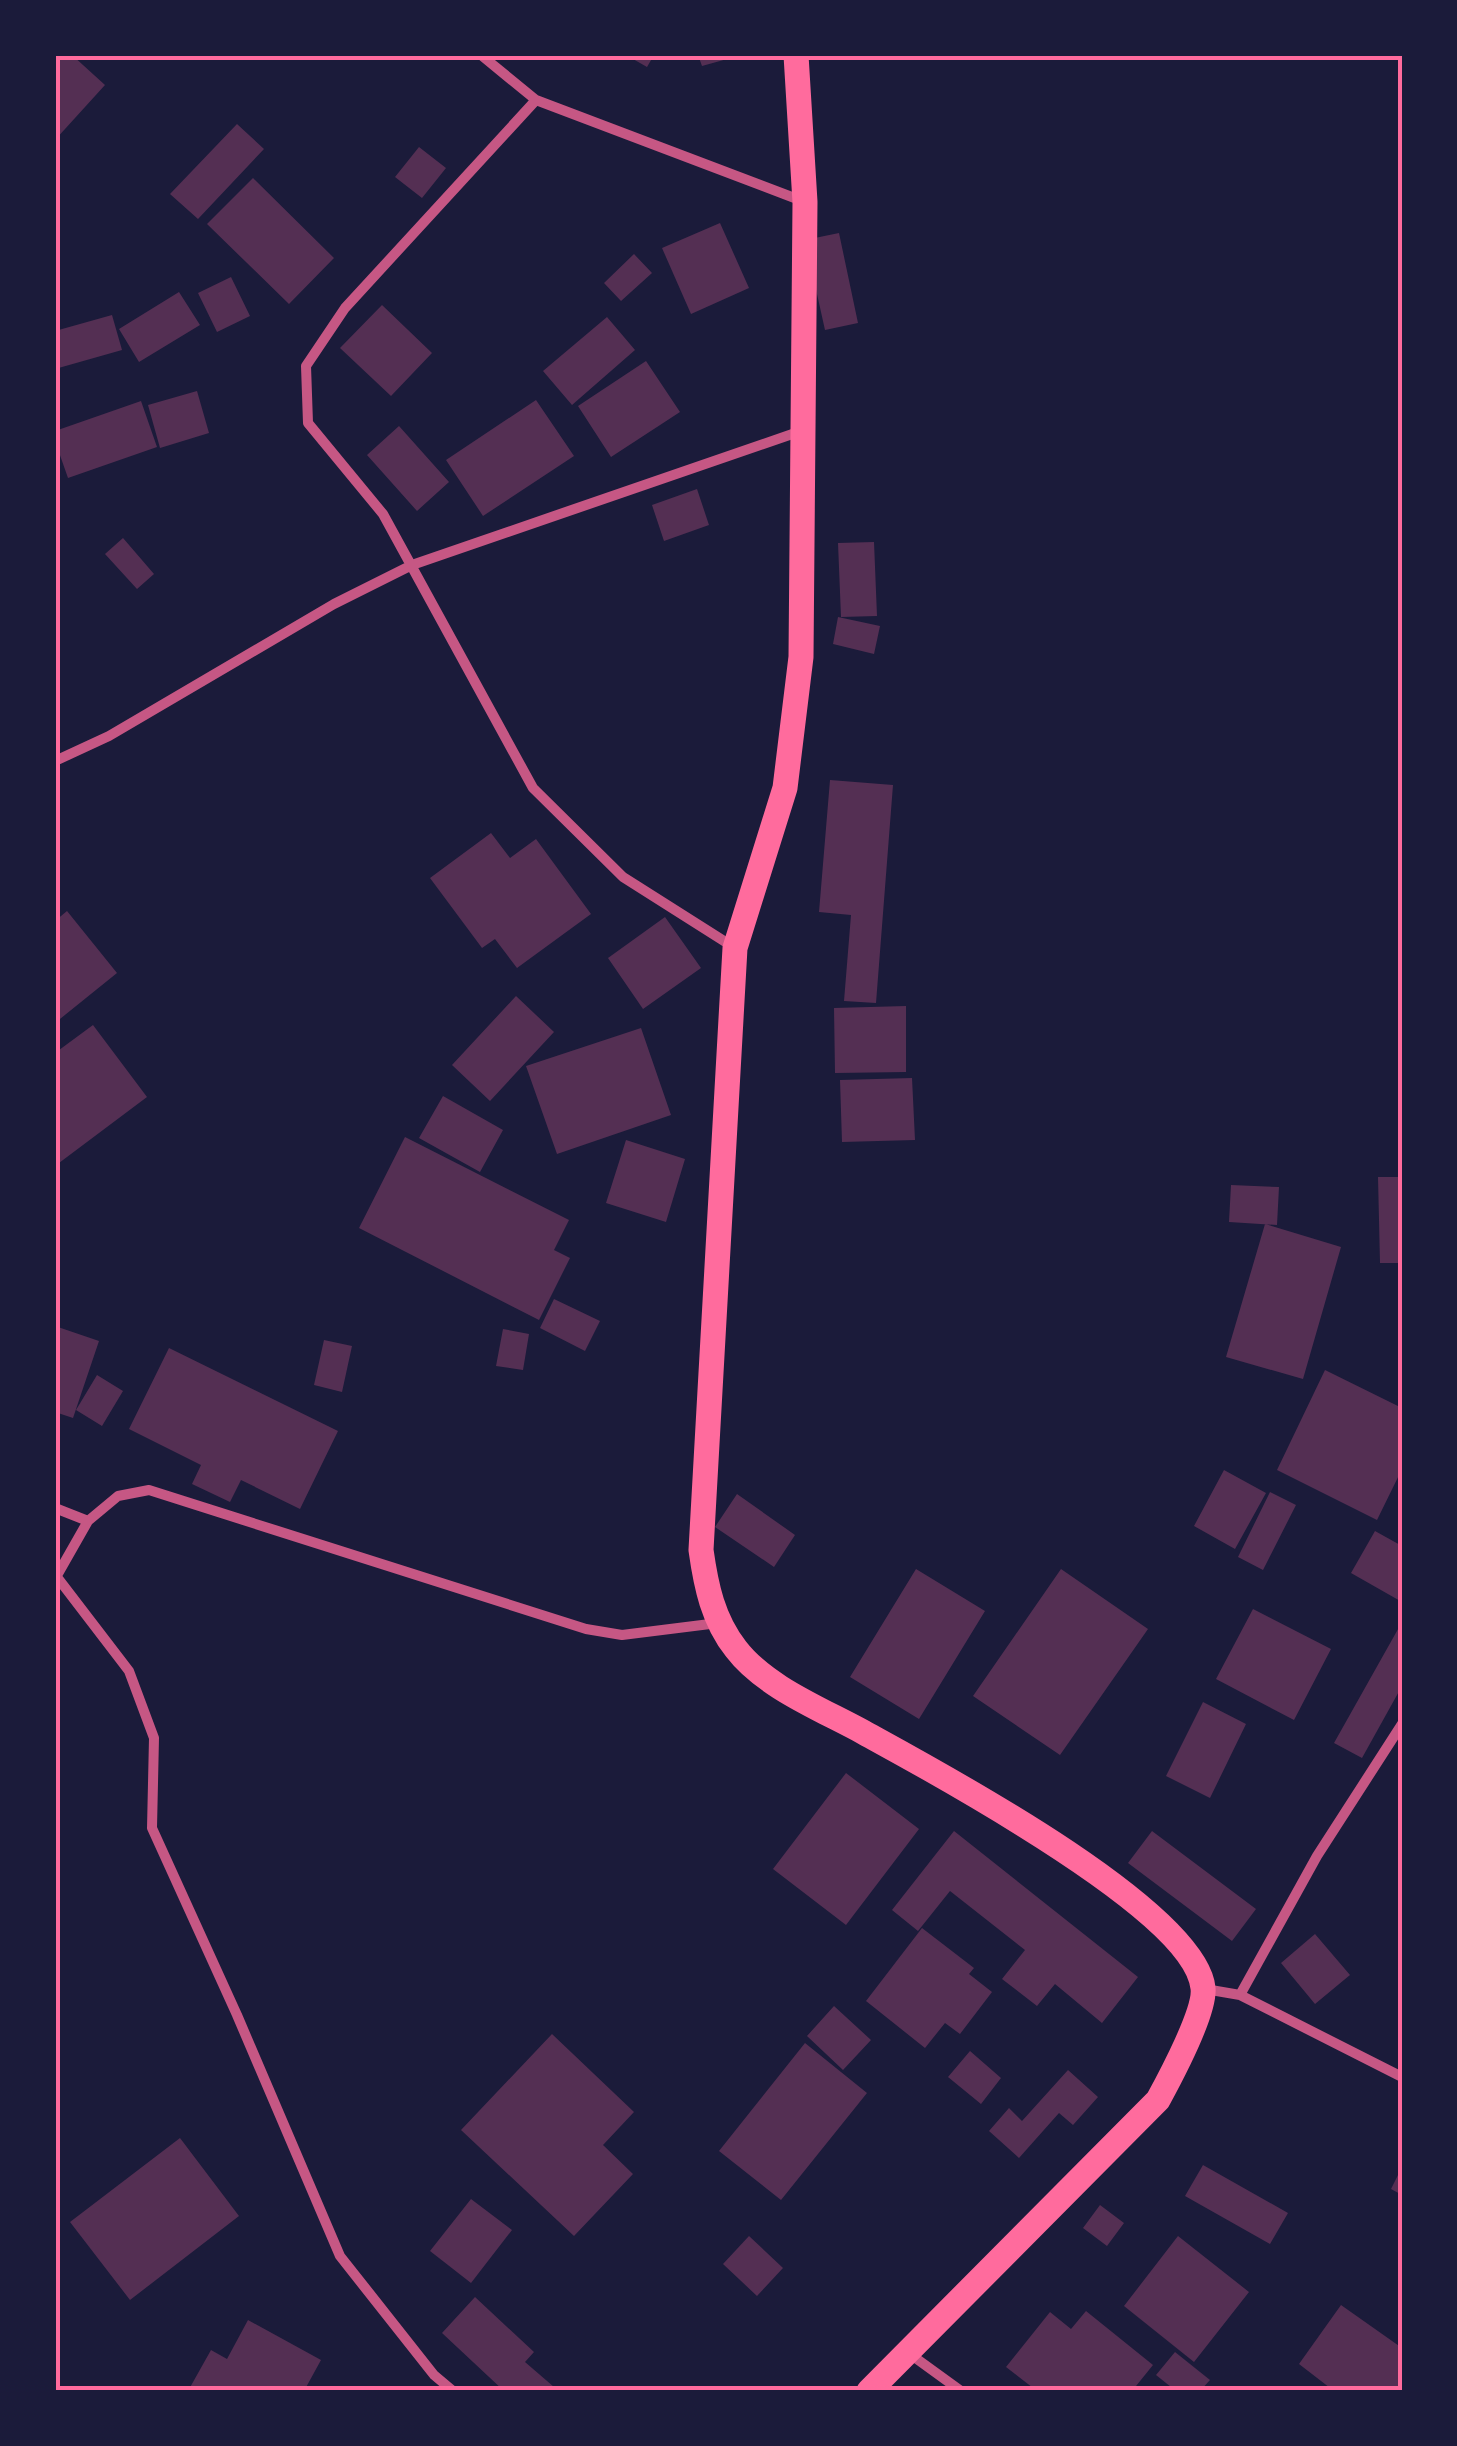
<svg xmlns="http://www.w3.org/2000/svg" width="1457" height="2446" viewBox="0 0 1457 2446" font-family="Inter,sans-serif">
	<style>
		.building { fill: #542f53 }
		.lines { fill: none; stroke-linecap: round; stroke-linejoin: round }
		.minor { stroke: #c65784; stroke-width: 10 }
		.primary { stroke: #ff6b9d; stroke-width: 25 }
		.neatline { fill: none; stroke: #ff6b9d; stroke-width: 4 }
	</style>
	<rect width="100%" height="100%" fill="#1b1b3a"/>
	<path class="building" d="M 55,55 L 72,55 L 105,85 L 55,140 Z
		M 626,55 L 654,55 L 647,67 Z
		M 698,55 L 738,55 L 738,56 L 702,66 Z
		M 237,124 L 264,149 L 198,219 L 170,194 Z
		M 419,147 L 446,168 L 422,198 L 395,177 Z
		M 253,178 L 334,258 L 289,304 L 207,224 Z
		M 720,223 L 749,288 L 691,314 L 662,248 Z
		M 839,233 L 858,323 L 825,330 L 805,240 Z
		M 634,254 L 652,273 L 621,301 L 604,283 Z
		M 231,277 L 250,316 L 217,332 L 198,293 Z
		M 179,292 L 200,325 L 139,362 L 119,329 Z
		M 382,305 L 432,353 L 391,396 L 340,348 Z
		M 112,315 L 122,350 L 55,369 L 55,331 Z
		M 607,317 L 635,350 L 572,405 L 543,371 Z
		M 646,361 L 680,412 L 611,457 L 578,406 Z
		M 197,391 L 209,433 L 160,448 L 148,405 Z
		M 536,400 L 574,456 L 483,516 L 446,460 Z
		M 141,401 L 157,447 L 68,478 L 55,441 L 55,431 Z
		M 399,426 L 449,482 L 417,511 L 367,455 Z
		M 697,489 L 709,525 L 664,541 L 652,505 Z
		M 123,538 L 154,574 L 137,589 L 105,554 Z
		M 874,542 L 877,616 L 841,617 L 838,543 Z
		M 838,617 L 880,626 L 874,654 L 833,644 Z
		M 830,780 L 893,785 L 876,1003 L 844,1001 L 851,915 L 819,912 Z
		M 491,833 L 510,858 L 536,839 L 591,914 L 517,968 L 495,939 L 482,948 L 430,878 Z
		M 67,911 L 117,973 L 55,1023 L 55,921 Z
		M 665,917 L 701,968 L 643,1009 L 608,958 Z
		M 516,996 L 554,1032 L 490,1101 L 452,1065 Z
		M 906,1006 L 906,1072 L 835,1073 L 834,1008 Z
		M 93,1025 L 147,1097 L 55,1166 L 55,1053 Z
		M 641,1028 L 671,1115 L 557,1154 L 526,1066 Z
		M 912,1078 L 915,1140 L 842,1142 L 840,1080 Z
		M 443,1096 L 503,1130 L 480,1172 L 419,1138 Z
		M 405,1137 L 569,1220 L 554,1250 L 570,1258 L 539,1320 L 359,1228 Z
		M 626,1140 L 685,1159 L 666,1222 L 606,1203 Z
		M 1378,1177 L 1402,1177 L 1402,1263 L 1380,1263 Z
		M 1231,1185 L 1279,1187 L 1277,1225 L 1229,1222 Z
		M 1265,1224 L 1341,1247 L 1303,1379 L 1226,1357 Z
		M 554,1299 L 600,1321 L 585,1351 L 540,1328 Z
		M 55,1326 L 99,1341 L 73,1418 L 55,1412 Z
		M 503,1329 L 529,1334 L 523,1370 L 496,1366 Z
		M 324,1340 L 352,1346 L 342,1392 L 314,1385 Z
		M 169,1348 L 338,1431 L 300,1509 L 241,1480 L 230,1502 L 192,1484 L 201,1465 L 129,1429 Z
		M 1325,1370 L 1402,1408 L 1402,1469 L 1377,1520 L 1277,1470 Z
		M 97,1375 L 123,1391 L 102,1426 L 76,1410 Z
		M 1224,1470 L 1266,1493 L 1235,1549 L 1194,1526 Z
		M 1270,1492 L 1296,1505 L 1263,1570 L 1238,1557 Z
		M 737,1494 L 795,1535 L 774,1567 L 715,1527 Z
		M 1375,1531 L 1402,1546 L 1402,1602 L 1351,1573 Z
		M 916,1569 L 985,1611 L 919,1719 L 850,1677 Z
		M 1061,1569 L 1148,1629 L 1060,1755 L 973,1696 Z
		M 1253,1609 L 1331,1649 L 1294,1720 L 1216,1679 Z
		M 1402,1622 L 1402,1686 L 1362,1758 L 1334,1743 Z
		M 1203,1702 L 1246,1724 L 1210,1798 L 1166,1776 Z
		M 846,1773 L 919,1829 L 846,1925 L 773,1869 Z
		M 954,1831 L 1138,1977 L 1102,2023 L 1055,1984 L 1037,2006 L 1002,1979 L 1025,1950 L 950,1891 L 918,1931 L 892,1910 Z
		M 1152,1831 L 1256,1909 L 1232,1941 L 1128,1863 Z
		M 922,1928 L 974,1968 L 969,1974 L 992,1992 L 960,2034 L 945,2023 L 925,2048 L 866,2001 Z
		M 1315,1934 L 1350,1975 L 1315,2004 L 1281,1963 Z
		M 834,2006 L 871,2040 L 843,2070 L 807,2036 Z
		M 552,2034 L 634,2112 L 603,2145 L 633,2174 L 574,2236 L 461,2130 Z
		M 805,2043 L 867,2093 L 781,2200 L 719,2151 Z
		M 970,2051 L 1001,2078 L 981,2104 L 948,2077 Z
		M 1068,2070 L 1098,2097 L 1073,2125 L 1059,2113 L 1019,2158 L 989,2131 L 1009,2108 L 1022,2121 Z
		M 180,2138 L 239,2216 L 130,2300 L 70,2222 Z
		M 1203,2165 L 1288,2213 L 1270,2244 L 1185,2196 Z
		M 1402,2167 L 1402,2195 L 1391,2189 Z
		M 471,2199 L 512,2230 L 471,2283 L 430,2251 Z
		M 1100,2205 L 1124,2223 L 1107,2246 L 1083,2228 Z
		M 749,2236 L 783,2268 L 757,2296 L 723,2264 Z
		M 1178,2236 L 1249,2292 L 1194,2362 L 1124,2306 Z
		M 475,2297 L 534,2352 L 525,2362 L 554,2387 L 550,2391 L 504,2391 L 442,2333 Z
		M 1341,2305 L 1402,2348 L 1402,2391 L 1334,2391 L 1299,2364 Z
		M 1086,2311 L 1153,2365 L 1132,2391 L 1037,2391 L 1006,2367 L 1050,2312 L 1071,2329 Z
		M 248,2320 L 321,2360 L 304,2391 L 188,2391 L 211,2350 L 227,2359 Z
		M 1175,2352 L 1210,2380 L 1200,2391 L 1176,2391 L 1156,2375 Z"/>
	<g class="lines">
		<path class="minor" d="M 481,55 L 536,100 L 805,202
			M 536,100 L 345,308 L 306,366 L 308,423 L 383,514 L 533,788 L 623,877 L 735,948
			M 55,761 L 109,736 L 334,604 L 412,565 L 801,431
			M 55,1508 L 88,1521
			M 57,1577 L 129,1671 L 154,1738 L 152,1828 L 237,2015 L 340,2256 L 434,2375 L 453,2391
			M 55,1579 L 88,1521 L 118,1496 L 149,1490 L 586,1629 L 622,1635 L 718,1623
			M 1205,1989 L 1240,1995 L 1402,2077
			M 1240,1995 L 1317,1856 L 1402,1724
			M 910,2354 L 961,2391"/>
		<path class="primary" d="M 796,55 L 805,202 L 801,657 L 785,788 L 735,948 L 701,1550 C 706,1586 713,1620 736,1649 C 765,1687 821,1709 863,1732 C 932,1770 1195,1910 1203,1988 C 1206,2011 1170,2078 1158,2100 L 869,2391"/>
	</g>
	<rect width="1457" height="2446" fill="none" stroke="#1b1b3a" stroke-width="115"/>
	<rect x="58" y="58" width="1342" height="2330" class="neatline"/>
</svg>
